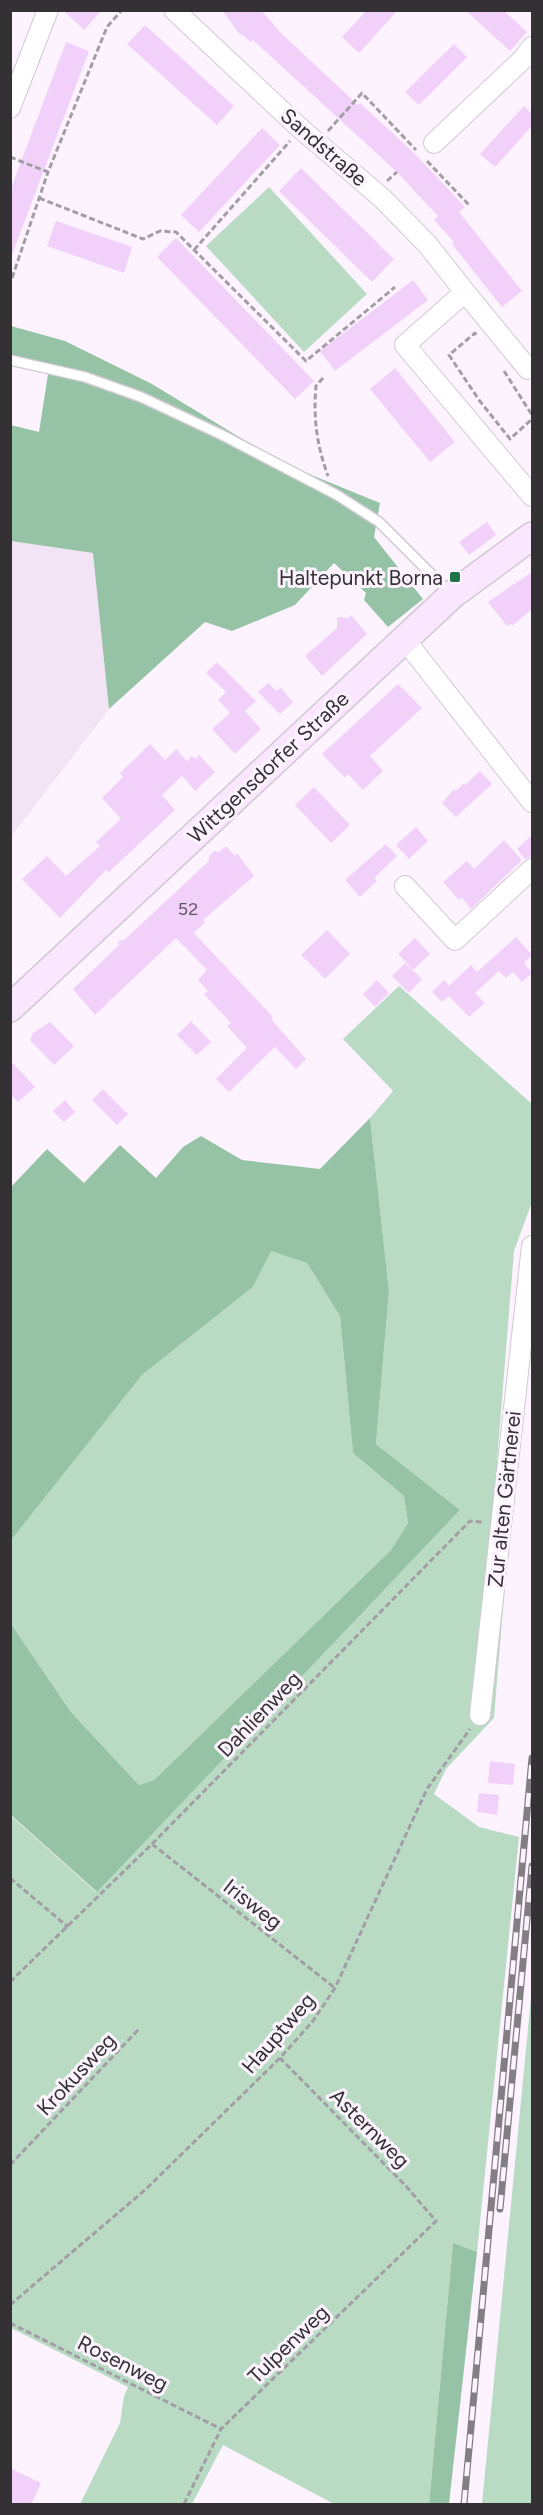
<svg xmlns="http://www.w3.org/2000/svg" width="543" height="2515" viewBox="0 0 543 2515" font-family="Figtree,sans-serif">
	<style>
		.built { fill: #f2e4f5 }
		.green { fill: #b9dbc4 }
		.forest { fill: #96c3a5 }
		.building { fill: #f1d1f9 }
		.lines { fill: none; stroke-linecap: round; stroke-linejoin: round }
		.lane-casing { stroke: #d1c9d3; stroke-width: 12 }
		.street-casing { stroke: #d1c9d3; stroke-width: 22 }
		.secondary-casing { stroke: #d1c9d3; stroke-width: 30 }
		.path { stroke: #a39da5; stroke-width: 3; stroke-dasharray: 6 3; stroke-linecap: butt }
		.lane { stroke: #fff; stroke-width: 9 }
		.street { stroke: #fff; stroke-width: 20 }
		.secondary { stroke: #fae6ff; stroke-width: 27 }
		.rail-casing { stroke: #837e84; stroke-width: 7 }
		.rail { stroke: #fcf3fe; stroke-width: 4.5; stroke-dasharray: 14; stroke-linecap: butt }
		.poi-dot { fill: #1d7346; stroke: #fcf3fe; stroke-width: 2 }
		.labels { text-anchor: middle; dominant-baseline: central; stroke-width: 6; stroke-linejoin: round; paint-order: stroke }
		.number-label { font-size: 18px; fill: #635966 }
		.street-label { font-size: 21px; fill: #343135; stroke: #fcf3fe }
		.poi-label { font-size: 21px; fill: #343135; stroke: #fcf3fe; text-anchor: end }
	</style>
	<rect width="100%" height="100%" fill="#fcf3fe"/>
	<path class="built" d="M 11,541 L 93,553 L 109,709 L 11,837 Z"/>
	<path class="green" d="M 269,187 L 367,294 L 304,352 L 206,246 Z
		M 399,986 L 532,1104 L 532,1202 L 514,1251 L 497,1461 L 515,1461 L 494,1718 L 446,1769 L 434,1794 L 479,1827 L 519,1837 L 477,2252 L 453,2244 L 429,2504 L 334,2504 L 223,2445 L 192,2504 L 80,2504 L 120,2423 L 124,2396 L 128,2387 L 11,2328 L 10,1815 L 96,1892 L 460,1510 L 376,1444 L 389,1291 L 370,1118 L 393,1091 L 343,1039 Z
		M 271,1250 L 307,1263 L 340,1316 L 353,1453 L 404,1496 L 408,1523 L 391,1550 L 154,1780 L 139,1785 L 71,1712 L 11,1624 L 10,1540 L 142,1375 L 253,1287 Z
		M 532,1987 L 532,2504 L 482,2504 Z"/>
	<path class="forest" d="M 11,326 L 65,341 L 152,384 L 282,463 L 380,503 L 374,537 L 423,599 L 388,627 L 364,600 L 366,593 L 334,563 L 295,605 L 232,631 L 205,622 L 109,709 L 93,553 L 11,541 L 11,425 L 39,432 L 48,374 L 19,357 L 11,355 Z
		M 370,1118 L 389,1291 L 376,1444 L 460,1510 L 97,1892 L 11,1815 L 11,1624 L 71,1712 L 139,1785 L 154,1780 L 391,1550 L 408,1523 L 404,1496 L 353,1453 L 340,1316 L 307,1263 L 271,1251 L 253,1287 L 142,1375 L 11,1540 L 11,1187 L 47,1149 L 84,1183 L 120,1145 L 156,1178 L 183,1147 L 201,1136 L 242,1160 L 320,1169 Z
		M 453,2243 L 477,2252 L 449,2504 L 429,2504 Z"/>
	<path class="building" d="M 63,10 L 102,10 L 84,30 Z
		M 222,10 L 261,10 L 281,33 L 358,105 L 360,103 L 414,153 L 465,207 L 459,212 L 522,291 L 502,307 L 452,244 L 454,242 L 434,220 L 438,216 L 421,198 L 397,172 L 253,40 L 250,42 L 242,34 L 240,35 Z
		M 367,10 L 398,10 L 359,53 L 342,37 Z
		M 465,10 L 503,10 L 527,32 L 510,51 Z
		M 145,25 L 234,106 L 217,125 L 127,44 Z
		M 66,42 L 89,51 L 10,260 L 10,191 Z
		M 454,44 L 467,57 L 419,105 L 405,92 Z
		M 524,106 L 532,114 L 532,126 L 495,167 L 480,154 Z
		M 262,128 L 280,145 L 199,232 L 181,215 Z
		M 301,168 L 394,259 L 372,282 L 279,191 Z
		M 56,221 L 132,247 L 124,273 L 47,246 Z
		M 176,238 L 314,381 L 295,399 L 157,257 Z
		M 413,280 L 428,300 L 335,371 L 320,351 Z
		M 395,368 L 455,442 L 430,462 L 370,389 Z
		M 487,522 L 496,535 L 469,555 L 459,542 Z
		M 532,572 L 532,609 L 512,626 L 511,624 L 507,626 L 488,602 Z
		M 351,615 L 367,634 L 322,676 L 305,656 L 337,628 L 337,617 L 348,618 Z
		M 217,662 L 256,701 L 245,711 L 261,729 L 235,754 L 212,729 L 230,713 L 218,700 L 226,692 L 206,673 Z
		M 269,683 L 276,691 L 281,688 L 293,702 L 280,714 L 258,692 Z
		M 398,684 L 422,708 L 370,756 L 383,771 L 363,790 L 348,774 L 345,778 L 322,754 Z
		M 150,744 L 165,760 L 176,749 L 187,761 L 192,756 L 195,759 L 199,755 L 215,772 L 195,791 L 182,776 L 162,795 L 175,810 L 108,873 L 106,870 L 60,918 L 22,879 L 47,856 L 66,876 L 100,846 L 96,842 L 121,819 L 102,798 L 123,777 L 120,773 Z
		M 480,771 L 492,784 L 456,817 L 442,803 L 454,789 L 456,791 L 464,783 L 465,785 Z
		M 314,787 L 350,825 L 331,843 L 295,805 Z
		M 416,827 L 428,841 L 409,859 L 396,845 Z
		M 532,835 L 532,857 L 525,859 L 517,849 Z
		M 504,840 L 522,860 L 471,909 L 462,898 L 459,900 L 443,882 L 467,861 L 474,869 Z
		M 386,844 L 397,856 L 374,878 L 377,881 L 360,897 L 345,880 Z
		M 226,846 L 235,856 L 237,853 L 254,876 L 203,920 L 205,922 L 194,933 L 273,1017 L 271,1019 L 306,1059 L 296,1069 L 275,1047 L 229,1092 L 216,1079 L 247,1048 L 227,1026 L 231,1023 L 204,994 L 208,991 L 198,980 L 207,970 L 176,938 L 95,1015 L 73,989 L 119,945 L 118,941 L 124,940 L 209,861 L 209,856 L 214,851 L 219,852 Z
		M 327,930 L 350,954 L 325,979 L 301,955 Z
		M 516,937 L 532,955 L 524,963 L 532,973 L 522,982 L 513,972 L 506,978 L 499,971 L 475,993 L 485,1003 L 469,1017 L 449,996 L 442,1002 L 432,992 L 444,980 L 449,986 L 471,965 L 477,972 Z
		M 415,938 L 430,954 L 413,970 L 398,954 Z
		M 405,963 L 422,979 L 409,993 L 392,976 Z
		M 377,980 L 389,993 L 375,1007 L 363,994 Z
		M 191,1021 L 211,1042 L 197,1055 L 177,1035 Z
		M 50,1022 L 74,1046 L 54,1065 L 30,1040 L 33,1033 Z
		M 10,1060 L 35,1087 L 18,1102 L 10,1094 Z
		M 103,1089 L 128,1114 L 117,1125 L 92,1100 Z
		M 65,1100 L 75,1112 L 64,1122 L 53,1111 Z
		M 490,1761 L 515,1764 L 513,1785 L 488,1783 Z
		M 479,1793 L 499,1795 L 497,1815 L 477,1812 Z
		M 10,2468 L 41,2483 L 31,2505 L 10,2505 Z"/>
	<g class="lines">
		<g class="lane-casing">
			<path id="lane" d="M 10,360 L 85,377 L 141,397 L 222,435 L 337,495 L 379,522 L 450,593"/>
		</g>
		<g class="street-casing">
			<path id="street" d="M 174,10 L 301,129 L 382,198 L 427,244 L 465,292 L 405,345 L 532,496
				M 10,108 L 48,10
				M 434,143 L 523,59 L 532,47
				M 465,292 L 528,369
				M 405,640 L 532,802
				M 405,886 L 455,940 L 532,869
				M 480,1715 L 532,1246"/>
		</g>
		<g class="secondary-casing">
			<path id="secondary" d="M 10,1008 L 452,595 L 532,536"/>
		</g>
		<path class="path" d="M 328,131 L 362,93 L 416,150
			M 10,157 L 48,172 L 107,27 L 122,10
			M 427,161 L 469,205
			M 387,181 L 397,172
			M 39,198 L 143,239 L 160,231 L 176,232 L 306,361 L 395,287
			M 194,250 L 290,141
			M 12,278 L 48,172
			M 476,335 L 475,333 L 449,355 L 479,400 L 510,439 L 532,419
			M 504,371 L 532,415
			M 323,378 L 316,386 C 313,418 317,446 328,476
			M 152,1844 L 335,1988
			M 10,1878 L 68,1927
			M 10,1982 L 152,1844 L 470,1521 L 482,1522
			M 10,2165 L 138,2030
			M 10,2305 L 145,2190 L 280,2058 L 313,2021 L 335,1988 L 427,1789 L 470,1729
			M 10,2323 L 221,2429
			M 184,2504 L 221,2429 L 436,2221 L 405,2185 L 280,2058"/>
		<use href="#lane" class="lane"/>
		<use href="#street" class="street"/>
		<use href="#secondary" class="secondary"/>
		<g class="rail-casing">
			<path id="rail" d="M 500,2209 L 532,1866
				M 464,2504 L 532,1758"/>
		</g>
		<use href="#rail" class="rail"/>
	</g>
	<rect class="poi-dot" x="449" y="571" width="12" height="12" rx="3"/>
	<g class="labels">
		<g class="number-label">
			<text x="188" y="909">52</text>
		</g>
		<g class="street-label">
			<text transform="translate(324 147) rotate(41)">Sandstraße</text>
			<text transform="translate(268 767) rotate(-43)">Wittgensdorfer Straße</text>
			<text transform="translate(504 1499) rotate(-84)">Zur alten Gärtnerei</text>
			<text transform="translate(259 1714) rotate(-46)">Dahlienweg</text>
			<text transform="translate(253 1904) rotate(38)">Irisweg</text>
			<text transform="translate(278 2033) rotate(-49)">Hauptweg</text>
			<text transform="translate(76 2074) rotate(-47)">Krokusweg</text>
			<text transform="translate(370 2128) rotate(45)">Asternweg</text>
			<text transform="translate(288 2344) rotate(-44)">Tulpenweg</text>
			<text transform="translate(123 2363) rotate(27)">Rosenweg</text>
		</g>
		<g class="poi-label">
			<text x="443" y="577">Haltepunkt Borna</text>
		</g>
	</g>
	<rect width="543" height="2515" fill="none" stroke="#343135" stroke-width="24"/>
</svg>
